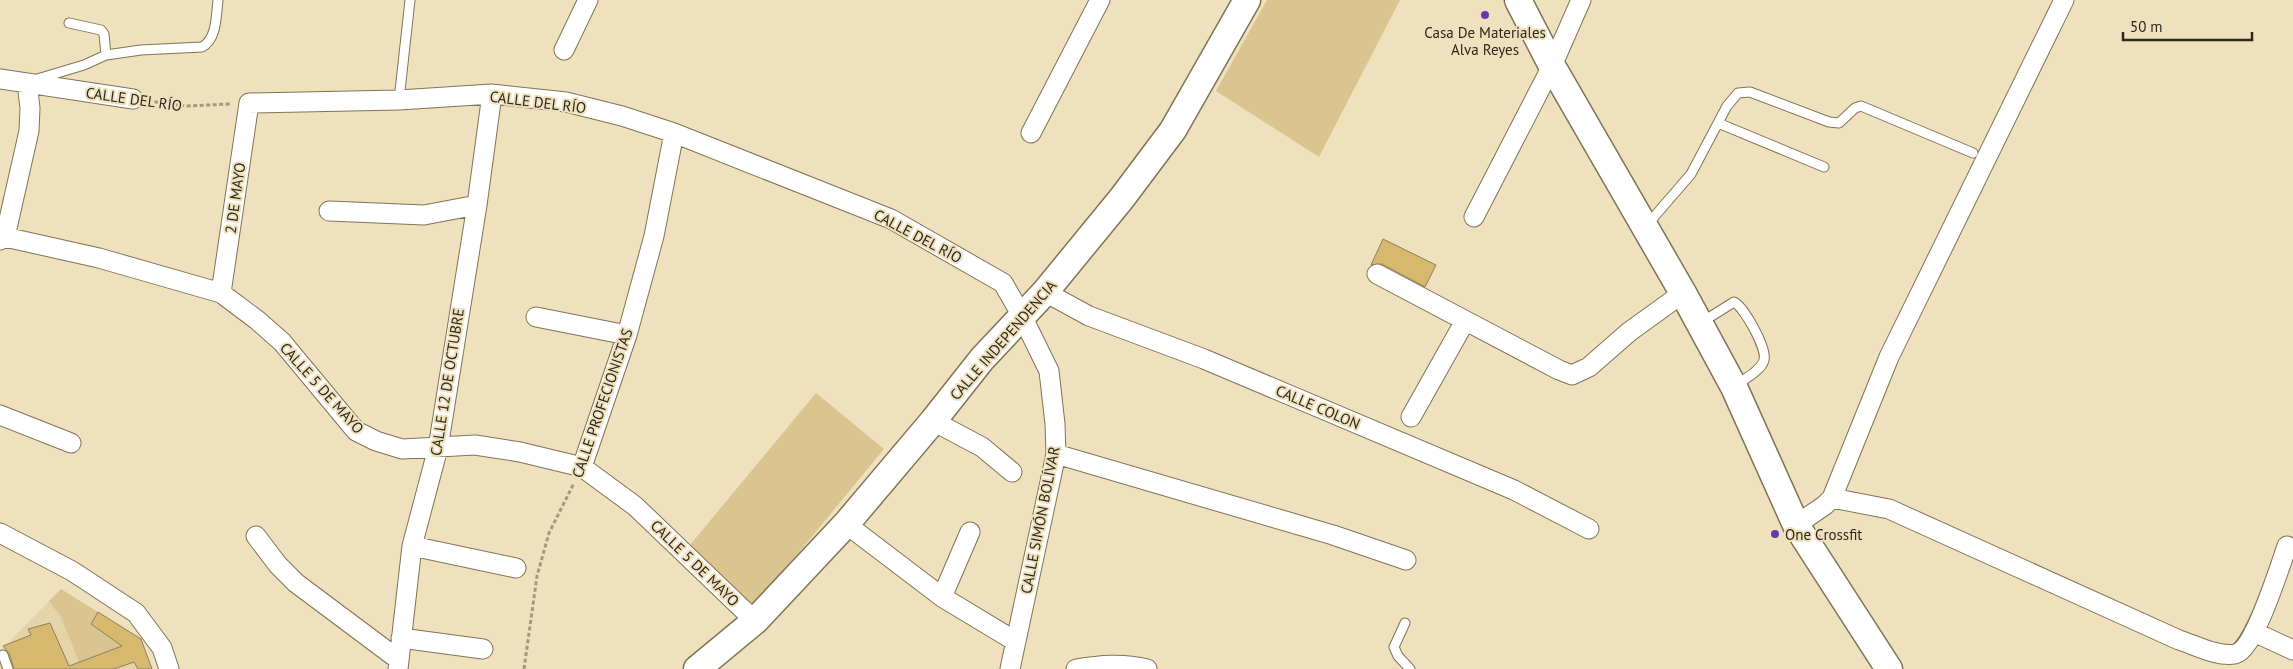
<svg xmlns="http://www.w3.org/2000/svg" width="2293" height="669" viewBox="0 0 2293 669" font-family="'PT Sans',sans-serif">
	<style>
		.built { fill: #e5d4aa }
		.green { fill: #dac590 }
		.building { fill: #d7b96d; stroke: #8c805f }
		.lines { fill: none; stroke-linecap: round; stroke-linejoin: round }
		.lane-casing { stroke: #817454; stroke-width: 11 }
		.street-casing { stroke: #817454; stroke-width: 21 }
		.secondary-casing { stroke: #817454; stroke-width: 29 }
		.path { stroke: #a4997e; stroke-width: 3; stroke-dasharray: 4 2.5; stroke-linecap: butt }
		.lane { stroke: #fff; stroke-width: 9 }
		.street { stroke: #fff; stroke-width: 19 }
		.secondary { stroke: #fff; stroke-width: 26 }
		.poi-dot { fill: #6a37ae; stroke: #efe1bd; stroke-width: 2 }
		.labels { text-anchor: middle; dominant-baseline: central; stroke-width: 4; stroke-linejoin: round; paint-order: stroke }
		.poi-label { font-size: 15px; fill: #2d281b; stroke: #efe1bd }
		.street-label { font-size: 15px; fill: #2d281b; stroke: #efe1bd }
	</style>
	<rect width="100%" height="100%" fill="#efe1bd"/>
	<path class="built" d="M 61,589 L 152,669 L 0,669 L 0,651 Z"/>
	<path class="green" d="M 1267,0 L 1400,0 L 1319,157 L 1216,91 Z
		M 816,393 L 884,449 L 754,607 L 685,551 Z
		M 61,589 L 98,612 L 91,624 L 116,642 L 122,637 L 141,639 L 79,662 L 61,617 L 49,601 Z"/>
	<path class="building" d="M 1383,239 L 1436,265 L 1425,287 L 1382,264 L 1371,265 Z
		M 98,612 L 141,639 L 152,669 L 138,669 L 134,662 L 114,669 L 14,669 L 9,653 L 3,646 L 31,635 L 28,629 L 50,623 L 69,666 L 122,646 L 91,624 Z"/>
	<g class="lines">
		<g class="lane-casing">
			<path id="lane" d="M 69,23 L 101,30 L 104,34 L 106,55
				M 34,80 L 84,65 L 106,55 L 141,50 L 202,47 C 217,39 216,16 218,0
				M 399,100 L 410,0
				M 1718,123 L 1824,167
				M 1647,225 L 1691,174 L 1727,106 L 1738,93 L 1750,92 L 1829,122 L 1839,123 L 1855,108 L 1861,106 L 1973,153
				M 1702,322 L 1734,302 C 1744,307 1767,348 1764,360 C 1762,370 1743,380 1735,386
				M 1405,623 L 1394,647 L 1398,656 L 1410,669
				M 3,655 L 8,669"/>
		</g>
		<g class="street-casing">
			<path id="street" d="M 564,50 L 588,0
				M 0,79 L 133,99
				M 1031,133 L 1100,0
				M 329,211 L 424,215 L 477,205
				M 1474,217 L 1552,66 L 1581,0
				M 5,237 L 29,131 L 30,108 L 27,83
				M 0,240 L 5,237 L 99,258 L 221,293 L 257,320 L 282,342 L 356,431 L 376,441 L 402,449 L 475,445 L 520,452 L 582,467 L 635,506 L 755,621
				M 1377,274 L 1559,370 L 1572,375 L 1589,367 L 1629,332 L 1683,293
				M 1045,292 L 1089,316 L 1204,359 L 1514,490 L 1589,529
				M 221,293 L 249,103 L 399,100 L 492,94 L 566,102 L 622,116 L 674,133 L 891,219 L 1003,283 L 1022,316 L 1049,371 L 1055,424 L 1056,454 L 1010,669
				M 536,317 L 627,335
				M 0,415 L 71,443
				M 1411,417 L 1465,321
				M 933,421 L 982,447 L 1012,472
				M 1056,454 L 1333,535 L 1406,560
				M 582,467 L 627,335 L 654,236 L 674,133
				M 1832,498 L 1889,357 L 2064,0
				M 846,524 L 942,597 L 1015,641
				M 1796,525 L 1825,505 L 1832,498 L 1889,509 L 2179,640 C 2195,645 2217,657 2235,654 C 2254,650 2280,566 2287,546
				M 0,533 L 72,571 L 136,613 L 162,648 L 169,669
				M 256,536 L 278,565 L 296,583 L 399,660
				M 412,546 L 516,568
				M 942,597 L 970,532
				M 2254,632 L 2293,650
				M 401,638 L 483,649
				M 398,669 L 412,546 L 438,448 L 477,205 L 492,94
				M 1076,669 C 1100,665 1123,663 1147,669"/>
		</g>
		<g class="secondary-casing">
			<path id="secondary" d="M 1518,0 L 1552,66 L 1683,293 L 1734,387 L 1796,525 L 1889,669
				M 697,669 L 755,621 L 846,524 L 933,421 L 982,359 L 1045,292 L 1122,198 L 1173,130 L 1247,0"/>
		</g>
		<path class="path" d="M 148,101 L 186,106 L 231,104
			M 524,669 L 537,576 L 549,533 L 574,483"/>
		<use href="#lane" class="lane"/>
		<use href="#street" class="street"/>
		<use href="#secondary" class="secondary"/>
	</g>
	<g class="poi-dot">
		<circle cx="1485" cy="15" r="5"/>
		<circle cx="1775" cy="534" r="5"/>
	</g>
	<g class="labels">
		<g class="poi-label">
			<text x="1485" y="32">Casa De Materiales<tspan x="1485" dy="17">Alva Reyes</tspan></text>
			<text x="1785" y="534" text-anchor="start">One Crossfit</text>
		</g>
		<g class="street-label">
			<text transform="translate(134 99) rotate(8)">CALLE DEL RÍO</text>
			<text transform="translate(538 102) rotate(7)">CALLE DEL RÍO</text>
			<text transform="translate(235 198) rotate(-82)">2 DE MAYO</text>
			<text transform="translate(918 236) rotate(28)">CALLE DEL RÍO</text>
			<text transform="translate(1003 340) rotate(-49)">CALLE INDEPENDENCIA</text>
			<text transform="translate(447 382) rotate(-81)">CALLE 12 DE OCTUBRE</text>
			<text transform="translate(322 388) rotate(48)">CALLE 5 DE MAYO</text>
			<text transform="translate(602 403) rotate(-71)">CALLE PROFECIONISTAS</text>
			<text transform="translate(1318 407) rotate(23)">CALLE COLON</text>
			<text transform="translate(1040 520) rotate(-79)">CALLE SIMÓN BOLÍVAR</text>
			<text transform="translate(695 563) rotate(44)">CALLE 5 DE MAYO</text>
		</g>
	</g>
	<path d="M2123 32v8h129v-8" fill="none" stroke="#2d281b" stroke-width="2.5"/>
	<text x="2130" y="32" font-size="15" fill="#2d281b" stroke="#efe1bd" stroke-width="4" paint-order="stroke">50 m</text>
</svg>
